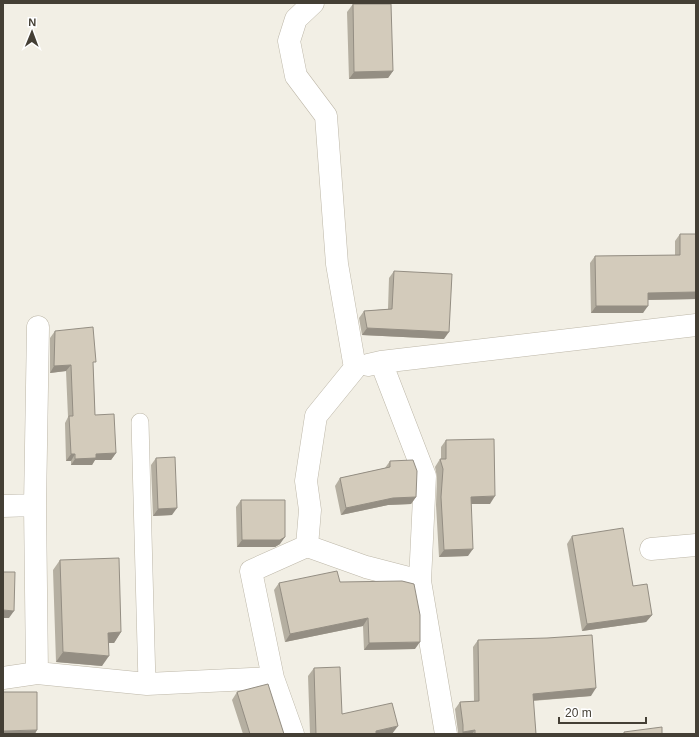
<svg xmlns="http://www.w3.org/2000/svg" width="699" height="737" viewBox="0 0 699 737" font-family="Helvetica,sans-serif">
	<style>
		.lines { fill: none; stroke-linecap: round; stroke-linejoin: round }
		.lane-casing { stroke: #bdb7a8; stroke-width: 18 }
		.street-casing { stroke: #bdb7a8; stroke-width: 23 }
		.lane { stroke: #fff; stroke-width: 17 }
		.street { stroke: #fff; stroke-width: 22 }
		.wall { fill: #b5afa1 }
		.shaded-wall { fill: #948e83 }
		.building { fill: #d3cbbb; stroke: #948e83 }
	</style>
	<rect width="100%" height="100%" fill="#f2efe5"/>
	<g class="lines">
		<g class="lane-casing">
			<path id="lane" d="M 140,422 L 147,684"/>
		</g>
		<g class="street-casing">
			<path id="street" d="M 381,362 L 425,476 L 420,581 L 446,734
				M 368,365 L 381,362 L 696,325
				M 3,506 L 35,505
				M 307,546 L 366,567 L 420,581
				M 651,549 L 696,545
				M 37,673 L 35,505 L 38,327
				M 3,678 L 37,673 L 147,684 L 273,678 L 251,571 L 307,546 L 310,510 L 306,481 L 316,416 L 355,368 L 337,264 L 326,116 L 296,76 L 289,41 L 296,19 L 313,3
				M 273,678 L 293,734"/>
		</g>
		<use href="#lane" class="lane"/>
		<use href="#street" class="street"/>
	</g>
	<path class="wall" d="M 353,4 L 393,71 L 388,78 L 349,79 L 347,12 Z
		M 680,234 L 696,234 L 696,299 L 648,300 L 643,313 L 591,313 L 590,263 L 595,256 L 675,255 L 675,241 Z
		M 394,271 L 444,339 L 362,335 L 359,318 L 364,311 L 388,309 L 389,278 Z
		M 55,331 L 93,366 L 95,415 L 116,453 L 111,460 L 95,460 L 92,465 L 71,465 L 71,461 L 66,461 L 65,423 L 68,417 L 66,371 L 50,373 L 50,338 Z
		M 446,440 L 490,504 L 471,504 L 468,556 L 439,557 L 436,505 L 437,477 L 435,467 L 440,459 L 441,459 L 441,447 Z
		M 156,458 L 172,515 L 153,516 L 151,465 Z
		M 390,461 L 416,497 L 411,504 L 388,505 L 341,515 L 335,486 L 340,478 L 385,468 Z
		M 241,500 L 280,544 L 275,547 L 237,547 L 236,507 Z
		M 572,536 L 633,586 L 652,615 L 646,622 L 582,631 L 567,544 Z
		M 60,560 L 121,632 L 114,643 L 109,643 L 102,666 L 56,662 L 53,570 Z
		M 340,582 L 415,649 L 364,650 L 363,626 L 285,642 L 274,590 L 279,583 Z
		M 478,640 L 591,696 L 533,701 L 536,734 L 458,734 L 458,732 L 455,709 L 460,702 L 474,701 L 473,647 Z
		M 314,668 L 342,714 L 392,734 L 310,734 L 308,676 Z
		M 237,692 L 284,734 L 243,734 L 232,700 Z"/>
	<path class="shaded-wall" d="M 393,71 L 388,78 L 349,79 L 354,72 Z
		M 696,292 L 696,299 L 643,300 L 648,293 Z
		M 596,306 L 648,306 L 643,313 L 591,313 Z
		M 367,328 L 449,332 L 444,339 L 362,335 Z
		M 71,365 L 66,371 L 50,373 L 54,366 Z
		M 116,453 L 111,460 L 95,460 L 92,465 L 71,465 L 75,459 L 96,454 Z
		M 71,454 L 75,454 L 71,461 L 66,461 Z
		M 495,496 L 490,504 L 466,504 L 471,497 Z
		M 416,497 L 411,504 L 388,505 L 341,515 L 346,508 L 393,498 Z
		M 177,508 L 172,515 L 153,516 L 158,509 Z
		M 285,537 L 280,544 L 275,547 L 237,547 L 242,540 Z
		M 473,549 L 468,556 L 439,557 L 444,550 Z
		M 3,610 L 14,611 L 9,618 L 3,618 Z
		M 652,615 L 646,622 L 582,631 L 587,624 Z
		M 368,618 L 363,626 L 285,642 L 290,634 Z
		M 121,632 L 114,643 L 101,643 L 108,633 Z
		M 420,642 L 415,649 L 364,650 L 369,643 Z
		M 63,652 L 109,656 L 102,666 L 56,662 Z
		M 596,688 L 591,696 L 527,701 L 533,694 Z
		M 398,726 L 392,734 L 374,734 L 376,731 Z
		M 37,730 L 35,734 L 3,734 L 3,731 Z
		M 475,730 L 472,734 L 461,734 L 463,732 Z"/>
	<path class="building" d="M 353,4 L 391,4 L 393,71 L 354,72 Z
		M 680,234 L 696,234 L 696,292 L 648,293 L 648,306 L 596,306 L 595,256 L 680,255 Z
		M 394,271 L 452,274 L 449,332 L 367,328 L 364,311 L 392,309 Z
		M 93,327 L 96,362 L 93,362 L 95,415 L 114,414 L 116,453 L 96,454 L 96,458 L 75,459 L 75,454 L 71,454 L 69,416 L 73,416 L 71,365 L 54,366 L 55,331 Z
		M 494,439 L 495,496 L 471,497 L 473,549 L 444,550 L 441,497 L 443,469 L 440,459 L 446,459 L 446,440 Z
		M 175,457 L 177,508 L 158,509 L 156,458 Z
		M 413,460 L 417,471 L 416,497 L 393,498 L 346,508 L 340,478 L 390,467 L 390,461 Z
		M 241,500 L 285,500 L 285,537 L 280,540 L 242,540 Z
		M 623,528 L 633,586 L 647,584 L 652,615 L 587,624 L 572,536 Z
		M 119,558 L 121,632 L 108,633 L 109,656 L 63,652 L 60,560 Z
		M 337,571 L 340,582 L 402,581 L 414,584 L 420,615 L 420,642 L 369,643 L 368,618 L 290,634 L 279,583 Z
		M 3,572 L 15,572 L 14,611 L 3,610 Z
		M 592,635 L 596,688 L 533,694 L 536,734 L 475,734 L 475,730 L 463,732 L 463,725 L 460,702 L 479,701 L 478,640 L 547,638 Z
		M 340,667 L 342,714 L 392,703 L 398,726 L 376,731 L 376,734 L 316,734 L 314,668 Z
		M 268,684 L 284,734 L 250,734 L 237,692 Z
		M 3,692 L 37,692 L 37,730 L 3,731 Z
		M 662,727 L 662,734 L 624,734 L 624,732 Z"/>
	<rect width="699" height="737" fill="none" stroke="#443f35" stroke-width="8"/>
	<g transform="translate(32 32) rotate(1)" stroke="#ffffff" stroke-width="3" paint-order="stroke">
	<path d="M0-3L7 15L0 10L-7 15Z" fill="#443f35"/>
	<text y="-6" font-size="11" font-weight="bold" text-anchor="middle" fill="#443f35">N</text>
	</g>
	<path d="M559 717v6h87v-6" fill="none" stroke="#443f35" stroke-width="2"/>
	<text x="565" y="717" font-size="12" fill="#443f35" stroke="#ffffff" stroke-width="3" paint-order="stroke">20 m</text>
</svg>
